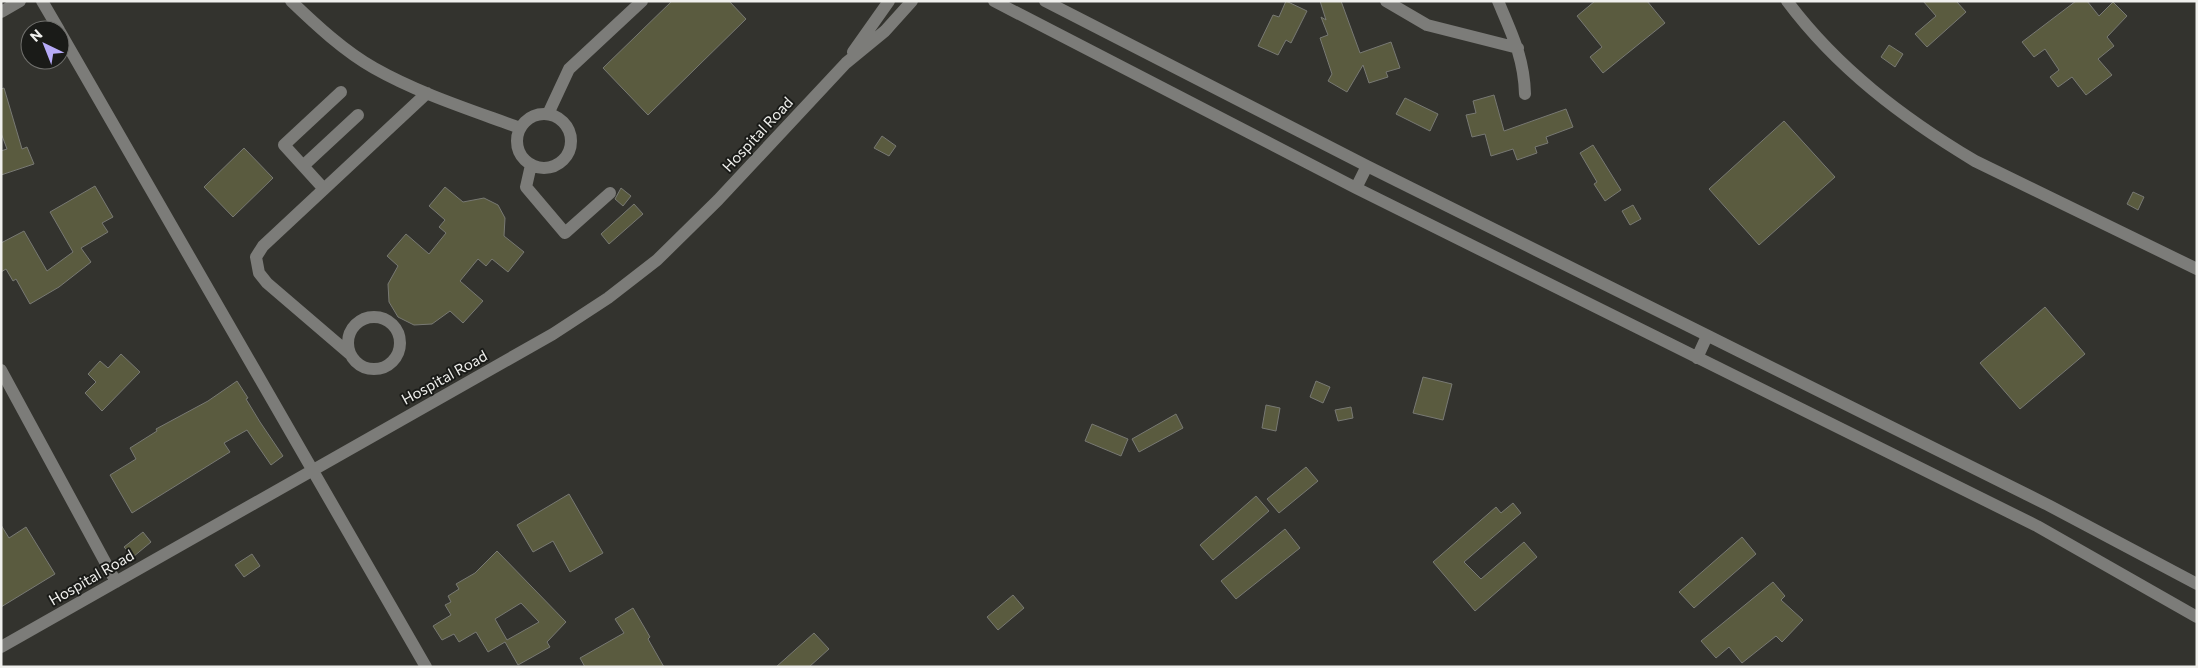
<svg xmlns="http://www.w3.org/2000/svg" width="2198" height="668" viewBox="0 0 2198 668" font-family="Commissioner,sans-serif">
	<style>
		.building { fill: #5a5b3f; stroke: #787973; fill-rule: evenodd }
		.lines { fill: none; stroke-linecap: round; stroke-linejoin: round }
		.minor { stroke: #7c7c79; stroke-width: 12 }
		.labels { text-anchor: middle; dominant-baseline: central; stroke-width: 4; stroke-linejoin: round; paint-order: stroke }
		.street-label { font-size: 15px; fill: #f0f0ed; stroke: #1a1b18 }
	</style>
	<rect width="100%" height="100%" fill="#33332e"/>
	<path class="building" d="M 672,1 L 729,1 L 746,19 L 648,115 L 603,68 Z
		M 1286,1 L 1307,11 L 1291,43 L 1286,40 L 1278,55 L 1258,46 L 1273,15 L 1279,17 Z
		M 1320,1 L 1341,1 L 1360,53 L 1391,42 L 1400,68 L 1386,72 L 1388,77 L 1369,83 L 1363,65 L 1347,92 L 1328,81 L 1332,74 L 1320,38 L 1328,35 L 1321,17 L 1326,20 Z
		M 1595,1 L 1647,1 L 1665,23 L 1603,73 L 1590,57 L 1602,47 L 1577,16 Z
		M 1923,1 L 1956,1 L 1966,12 L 1927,47 L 1915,34 L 1936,16 Z
		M 2076,1 L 2087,1 L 2099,16 L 2113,2 L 2127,16 L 2107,37 L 2114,46 L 2098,59 L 2112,75 L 2086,95 L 2072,77 L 2058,87 L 2050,77 L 2059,70 L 2045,49 L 2034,57 L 2022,42 Z
		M 1889,45 L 1903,54 L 1895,67 L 1881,57 Z
		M 4,88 L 22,149 L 27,147 L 34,164 L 1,175 L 1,151 L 7,149 L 1,133 L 1,89 Z
		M 1494,95 L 1504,131 L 1566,109 L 1573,127 L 1546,137 L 1548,143 L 1535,147 L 1537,153 L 1517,160 L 1513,149 L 1491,156 L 1485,134 L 1472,137 L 1466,115 L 1476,113 L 1473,101 Z
		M 1405,98 L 1438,114 L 1430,131 L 1396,114 Z
		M 1784,121 L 1835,177 L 1759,245 L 1709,189 Z
		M 882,136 L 896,146 L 889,156 L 874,148 Z
		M 1593,145 L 1621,190 L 1605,201 L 1594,184 L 1597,182 L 1580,153 Z
		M 244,148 L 273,178 L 233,217 L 204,187 Z
		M 95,186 L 113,217 L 102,223 L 108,232 L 81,248 L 91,262 L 59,287 L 30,304 L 16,279 L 13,281 L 6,269 L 1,272 L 1,243 L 24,231 L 47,271 L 73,252 L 50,212 Z
		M 445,187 L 463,202 L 484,198 L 498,205 L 505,218 L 504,236 L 524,252 L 508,272 L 492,259 L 486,266 L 478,259 L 460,281 L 483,301 L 463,323 L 450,311 L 432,324 L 414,325 L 398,317 L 389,302 L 388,284 L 398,266 L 387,256 L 406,234 L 429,254 L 446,233 L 439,227 L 445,220 L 429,206 Z
		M 621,188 L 631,196 L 623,206 L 615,199 Z
		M 2133,192 L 2144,197 L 2138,210 L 2127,204 Z
		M 634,204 L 643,214 L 609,244 L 601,234 Z
		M 1633,205 L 1641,219 L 1630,225 L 1622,211 Z
		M 2045,307 L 2085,354 L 2020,409 L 1980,363 Z
		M 121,354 L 140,372 L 102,411 L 85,393 L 96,382 L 88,374 L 100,361 L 108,368 Z
		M 1423,377 L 1452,384 L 1443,420 L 1413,413 Z
		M 237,381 L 248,398 L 246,399 L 260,422 L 283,456 L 271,465 L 247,430 L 224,443 L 230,452 L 132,513 L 110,475 L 136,459 L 130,448 L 157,431 L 156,429 L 208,401 Z
		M 1316,381 L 1330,387 L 1323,403 L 1310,397 Z
		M 1266,405 L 1280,408 L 1276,431 L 1262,428 Z
		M 1351,407 L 1353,418 L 1338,421 L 1335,410 Z
		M 1176,414 L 1183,428 L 1139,452 L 1132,439 Z
		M 1092,424 L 1128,439 L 1121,456 L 1085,441 Z
		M 1306,467 L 1318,481 L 1279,513 L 1267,499 Z
		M 569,494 L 603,553 L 570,572 L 553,541 L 533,552 L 517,525 Z
		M 1256,496 L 1269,511 L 1213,560 L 1200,545 Z
		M 1513,503 L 1521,513 L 1464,562 L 1481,579 L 1524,542 L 1537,557 L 1475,611 L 1433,562 L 1496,507 L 1501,513 Z
		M 1,525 L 9,538 L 26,527 L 55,574 L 1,607 Z
		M 1285,529 L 1300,548 L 1236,599 L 1221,581 Z
		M 143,532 L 151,542 L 133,557 L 124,547 Z
		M 1742,537 L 1756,554 L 1694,608 L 1679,592 Z
		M 497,551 L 566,622 L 547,642 L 550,647 L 518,665 L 505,642 L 488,652 L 476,632 L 459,642 L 454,634 L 442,640 L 433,626 L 451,615 L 445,605 L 451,602 L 448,596 L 459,589 L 456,584 L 475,573 ZM 521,603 L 539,622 L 507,640 L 495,619 Z
		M 252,554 L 260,566 L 244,577 L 235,565 Z
		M 1773,582 L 1785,596 L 1781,600 L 1803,620 L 1782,642 L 1776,636 L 1742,663 L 1729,647 L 1716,658 L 1701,641 Z
		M 1013,595 L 1024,608 L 998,630 L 987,617 Z
		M 633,608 L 650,637 L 648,639 L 664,667 L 585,667 L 580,658 L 624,633 L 615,619 Z
		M 814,633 L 829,649 L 809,667 L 776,667 Z"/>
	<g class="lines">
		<path class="minor" d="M 42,1 L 59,30
			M 291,1 C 316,25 344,51 374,68 C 420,94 471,110 520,128
			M 994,1 L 1356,188 L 2037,526 L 2197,617
			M 1045,1 L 1367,166 L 2048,505 L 2197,584
			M 1386,1 L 1427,25 L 1518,48
			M 1498,1 C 1512,34 1524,58 1525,94
			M 1787,1 C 1837,68 1903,118 1975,161 L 2197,269
			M 1,12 L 20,1
			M 60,32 L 426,667
			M 853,52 L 889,1
			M 548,114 L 569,69 L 642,1
			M517 141a27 27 0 1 1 54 0a27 27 0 1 1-54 0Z
			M 531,165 L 526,187 L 565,233 L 610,193
			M 303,166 L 358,115
			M 1356,188 L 1367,166
			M 324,189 L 284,145 L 341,92
			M348 343a26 26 0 1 1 52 0a26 26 0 1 1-52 0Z
			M 351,355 L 267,283 L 259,273 L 256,257 L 263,246 L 427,93
			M 1697,358 L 1707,336
			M 1,370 L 116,582
			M 1,647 L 553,334 L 608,298 L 657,260 L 718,200 L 846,63 L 885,31 L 912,1"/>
	</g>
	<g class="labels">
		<g class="street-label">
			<text transform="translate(757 134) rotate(-47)">Hospital Road</text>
			<text transform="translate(444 377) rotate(-29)">Hospital Road</text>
			<text transform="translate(91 577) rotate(-30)">Hospital Road</text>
		</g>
	</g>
	<rect width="2198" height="668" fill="none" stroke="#f0f0ed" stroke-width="5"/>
	<g transform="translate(45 45) rotate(317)"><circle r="24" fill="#1a1b18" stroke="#70706d"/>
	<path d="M0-4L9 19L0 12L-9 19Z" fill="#b7abf8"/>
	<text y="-8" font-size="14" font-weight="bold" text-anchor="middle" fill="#f0f0ed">N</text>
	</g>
</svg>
